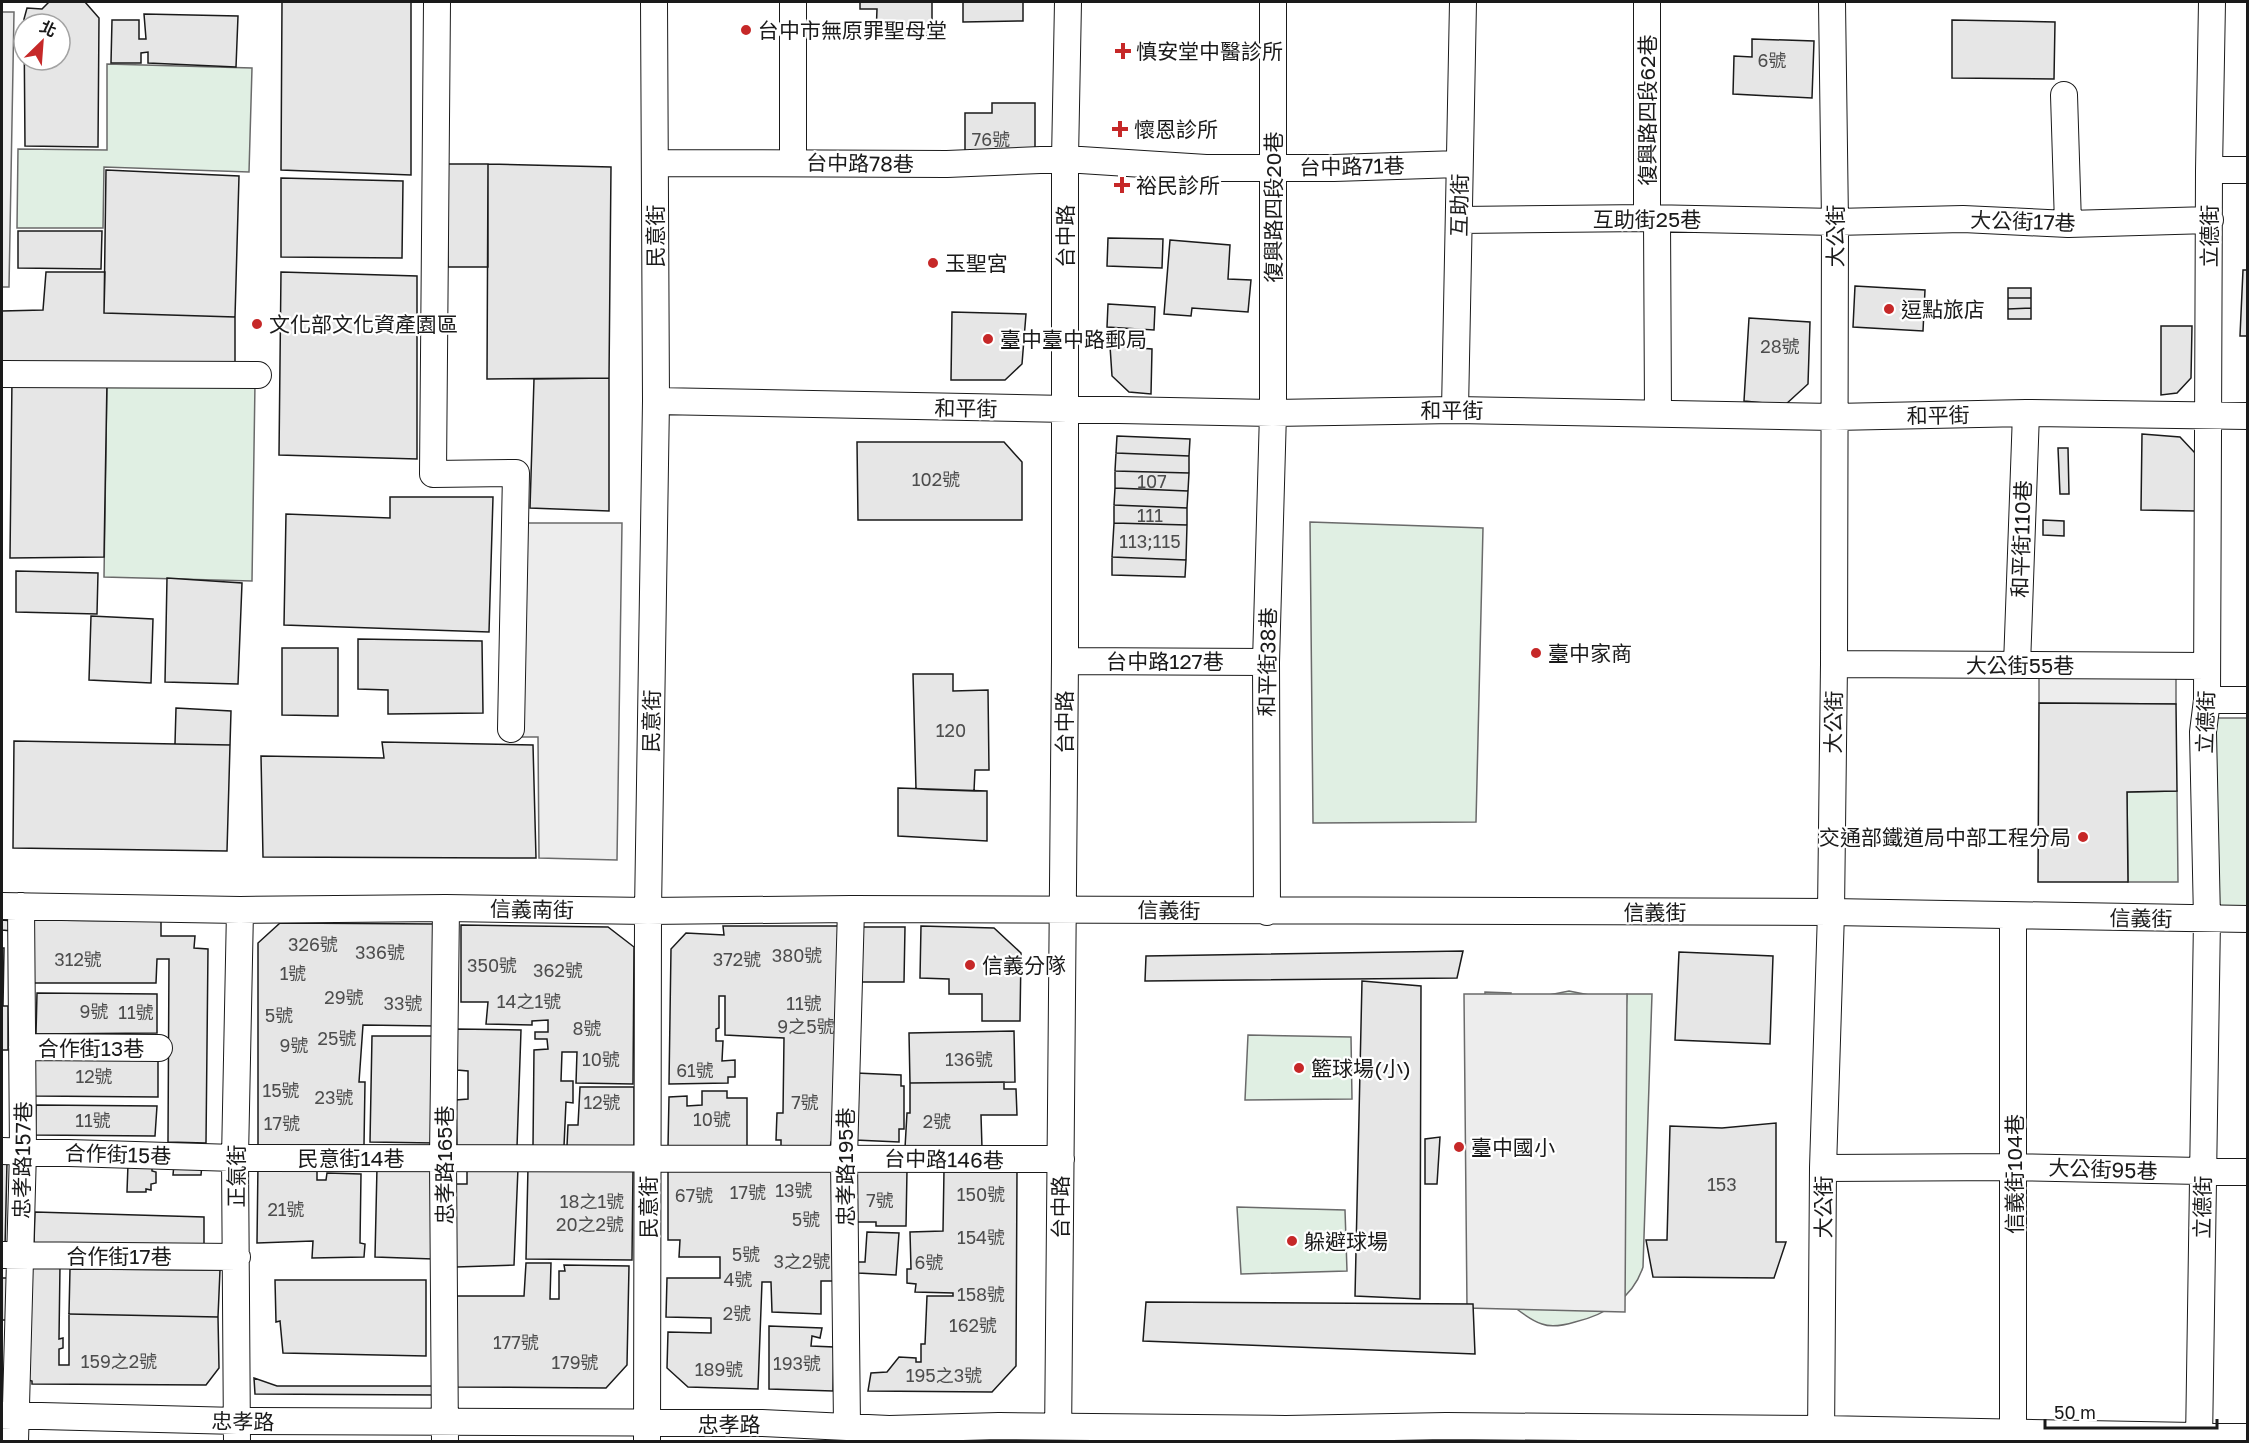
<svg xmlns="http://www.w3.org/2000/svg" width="2249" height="1443" viewBox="0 0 2249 1443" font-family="'Golos Text','Noto Sans TC',sans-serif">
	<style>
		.green { fill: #e0efe3; stroke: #6a6a6a; stroke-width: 1.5 }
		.parking { fill: #ededed; stroke: #6a6a6a; stroke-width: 1.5 }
		.building { fill: #e6e6e6; stroke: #1a1a1a; stroke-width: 1.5; fill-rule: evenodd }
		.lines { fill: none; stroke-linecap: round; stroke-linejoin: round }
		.minor-casing { stroke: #1a1a1a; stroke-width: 28 }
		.minor { stroke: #fff; stroke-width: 26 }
		.poi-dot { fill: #c62828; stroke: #fff; stroke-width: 2 }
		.labels { text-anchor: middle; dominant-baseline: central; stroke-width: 4.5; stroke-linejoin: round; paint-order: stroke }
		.number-label { font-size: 18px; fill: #4d4d4d }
		.poi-label { font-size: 21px; fill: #1a1a1a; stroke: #fff; text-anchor: start }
		.street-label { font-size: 21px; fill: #1a1a1a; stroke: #fff }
	</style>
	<rect width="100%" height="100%" fill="#fff"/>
	<path class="green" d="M 107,64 L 252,68 L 249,172 L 104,167 L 103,228 L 17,228 L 18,149 L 107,150 Z
		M 107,380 L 255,383 L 252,581 L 104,577 Z
		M 1310,522 L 1483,528 L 1476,822 L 1313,823 Z
		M 2213,718 L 2247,718 L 2247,911 L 2214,911 Z
		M 2177,791 L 2178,882 L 2128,882 L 2127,792 Z
		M 1569,991 L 1589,995 L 1625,1024 L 1627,994 L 1652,994 L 1643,1267 C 1633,1298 1605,1315 1575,1322 C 1565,1325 1552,1328 1542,1324 C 1529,1320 1499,1297 1492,1285 C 1485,1274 1482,1257 1478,1245 L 1485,992 L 1511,993 L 1509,1018 L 1549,995 Z
		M 1248,1035 L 1351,1037 L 1352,1099 L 1245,1100 Z
		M 1237,1207 L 1345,1210 L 1347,1271 L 1241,1274 Z"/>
	<path class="parking" d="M 2,12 L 14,12 L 9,287 L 2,287 Z
		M 523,523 L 622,523 L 617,860 L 539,858 L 538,737 L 519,737 Z
		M 2039,670 L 2176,671 L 2176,704 L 2039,703 Z
		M 1464,994 L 1627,994 L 1625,1312 L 1467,1308 Z"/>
	<path class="building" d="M 49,2 L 85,2 L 99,18 L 98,147 L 25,146 L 24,19 L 27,8 L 42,9 ZM 24,24 L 60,24 L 60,60 L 24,60 Z
		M 282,2 L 411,2 L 411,175 L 281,170 Z
		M 860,2 L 932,2 L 932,36 L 876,35 L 877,9 L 860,9 Z
		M 963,2 L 1023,2 L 1023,21 L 963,22 Z
		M 144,14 L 238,16 L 236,67 L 148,63 L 148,52 L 141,53 L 141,63 L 111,63 L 112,20 L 139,20 L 139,39 L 146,39 Z
		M 1952,20 L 2055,22 L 2054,79 L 1952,78 Z
		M 1752,39 L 1814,41 L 1812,98 L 1733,94 L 1734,56 L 1752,57 Z
		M 992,103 L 1035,103 L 1035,152 L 965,151 L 965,113 L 992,113 Z
		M 446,164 L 488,164 L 488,267 L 448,267 Z
		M 488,164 L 611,167 L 609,378 L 487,379 Z
		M 106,170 L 239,176 L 235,317 L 104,313 Z
		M 281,178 L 403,181 L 402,258 L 281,257 Z
		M 18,231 L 102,231 L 101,269 L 18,268 Z
		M 1108,238 L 1163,239 L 1162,268 L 1107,266 Z
		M 1170,240 L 1230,245 L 1228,279 L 1251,280 L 1248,312 L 1192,308 L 1191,316 L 1164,314 Z
		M 2243,270 L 2248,270 L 2248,336 L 2240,336 Z
		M 46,272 L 105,272 L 104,313 L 235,317 L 235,370 L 2,364 L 2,311 L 43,310 Z
		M 281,272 L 417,276 L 417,459 L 279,455 Z
		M 1855,286 L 1925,290 L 1923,331 L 1853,327 Z
		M 2008,288 L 2031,288 L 2031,298 L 2008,298 Z
		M 2008,298 L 2031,298 L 2031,308 L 2008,309 Z
		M 1108,304 L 1155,307 L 1154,330 L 1107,327 Z
		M 2031,308 L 2031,319 L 2008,319 L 2008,309 Z
		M 952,312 L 1026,314 L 1022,364 L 1005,380 L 951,380 Z
		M 1749,318 L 1810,322 L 1808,384 L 1785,405 L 1744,401 Z
		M 2161,326 L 2192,326 L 2191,378 L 2177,393 L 2161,395 Z
		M 1110,346 L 1152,349 L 1151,394 L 1129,392 L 1112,376 Z
		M 12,378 L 107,380 L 104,557 L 10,558 Z
		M 609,378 L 609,511 L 530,508 L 534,379 Z
		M 2142,434 L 2180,437 L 2195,453 L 2196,511 L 2141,510 Z
		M 1117,436 L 1190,439 L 1189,456 L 1116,453 Z
		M 857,442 L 1004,442 L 1022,462 L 1022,520 L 858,520 Z
		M 2058,448 L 2068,448 L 2069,494 L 2060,494 Z
		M 1116,453 L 1189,456 L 1189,473 L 1115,471 Z
		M 1115,471 L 1189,473 L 1188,491 L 1115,488 Z
		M 1115,488 L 1188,491 L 1187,508 L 1114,505 Z
		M 390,497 L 493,497 L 489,632 L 284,625 L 286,514 L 390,518 Z
		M 1114,505 L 1187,508 L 1187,525 L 1114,523 Z
		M 2043,520 L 2064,521 L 2064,536 L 2043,535 Z
		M 1114,523 L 1187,525 L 1186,560 L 1112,557 Z
		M 1112,557 L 1186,560 L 1185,577 L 1112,575 Z
		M 16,571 L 98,573 L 97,614 L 16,612 Z
		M 167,578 L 242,583 L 238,684 L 165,682 Z
		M 91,616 L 153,619 L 151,683 L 89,680 Z
		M 358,639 L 482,641 L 483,713 L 388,714 L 388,690 L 358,689 Z
		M 282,648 L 338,648 L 338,716 L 282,715 Z
		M 913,674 L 953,674 L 953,691 L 988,690 L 989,770 L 975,770 L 974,791 L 916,789 Z
		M 2039,703 L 2176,704 L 2177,791 L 2127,792 L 2128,882 L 2038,882 Z
		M 176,708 L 231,711 L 230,745 L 175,744 Z
		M 14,741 L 230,745 L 227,851 L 13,848 Z
		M 382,742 L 533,745 L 536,858 L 263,857 L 261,756 L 384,758 Z
		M 898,788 L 987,791 L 987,841 L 898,836 Z
		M 2,920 L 13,921 L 12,931 L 2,930 Z
		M 33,920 L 161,921 L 161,936 L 195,936 L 194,948 L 208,949 L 206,1143 L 168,1142 L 169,959 L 157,959 L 156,983 L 32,983 Z
		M 280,923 L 438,924 L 437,1026 L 363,1025 L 359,1082 L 365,1082 L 364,1145 L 258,1146 L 258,943 Z
		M 461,925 L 608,927 L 634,947 L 633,1084 L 576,1083 L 577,1052 L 562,1052 L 561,1081 L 573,1081 L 573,1103 L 566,1102 L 564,1146 L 533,1146 L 534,1050 L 548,1049 L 547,1039 L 535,1039 L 535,1032 L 548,1032 L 548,1020 L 532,1021 L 532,1025 L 486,1024 L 488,1002 L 461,1002 Z
		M 723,926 L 841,926 L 838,1141 L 831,1142 L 830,1148 L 781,1147 L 781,1140 L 776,1140 L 777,1113 L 783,1113 L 784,1038 L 725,1035 L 725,996 L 719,996 L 719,1028 L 716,1029 L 716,1041 L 723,1041 L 722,1061 L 735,1060 L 735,1077 L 728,1077 L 728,1083 L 669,1084 L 671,949 L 686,933 L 724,935 Z
		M 921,926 L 994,928 L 1021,953 L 1020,1021 L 982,1021 L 982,994 L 949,994 L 949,979 L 920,978 Z
		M 859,927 L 905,927 L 904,982 L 858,982 Z
		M 2,948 L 4,948 L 3,1006 L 8,1006 L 8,1050 L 2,1050 Z
		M 1463,951 L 1457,978 L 1145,981 L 1146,956 Z
		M 1679,952 L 1773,956 L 1770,1044 L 1675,1040 Z
		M 1362,981 L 1421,986 L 1420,1299 L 1355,1296 Z
		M 37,993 L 157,994 L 157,1033 L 36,1034 Z
		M 456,1029 L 521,1030 L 517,1147 L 457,1146 L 456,1100 L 468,1099 L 468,1071 L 457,1070 Z
		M 1014,1031 L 1015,1082 L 910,1083 L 909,1033 Z
		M 372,1036 L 439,1036 L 434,1143 L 370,1142 Z
		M 35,1056 L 158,1058 L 158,1097 L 35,1096 Z
		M 856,1073 L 901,1075 L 901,1086 L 904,1086 L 904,1129 L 899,1129 L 899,1142 L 855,1140 Z
		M 1004,1082 L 1004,1089 L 1016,1089 L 1017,1115 L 981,1115 L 982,1148 L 905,1148 L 907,1113 L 910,1113 L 910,1083 Z
		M 580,1087 L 634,1087 L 634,1146 L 567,1146 L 568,1125 L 578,1125 Z
		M 702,1091 L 727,1091 L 727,1098 L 747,1098 L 747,1148 L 668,1147 L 669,1097 L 687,1096 L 687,1106 L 702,1105 Z
		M 36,1105 L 157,1106 L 155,1136 L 35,1135 Z
		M 1776,1123 L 1776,1242 L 1786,1242 L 1774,1278 L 1653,1277 L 1646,1240 L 1667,1240 L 1670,1126 L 1722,1128 Z
		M 1440,1137 L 1437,1184 L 1425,1184 L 1425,1139 Z
		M 2,1162 L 7,1162 L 5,1248 L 2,1248 Z
		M 258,1163 L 317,1165 L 317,1180 L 326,1180 L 327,1173 L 361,1174 L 360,1243 L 365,1244 L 364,1257 L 312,1258 L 313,1241 L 257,1243 Z
		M 128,1164 L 152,1165 L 152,1171 L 156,1172 L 156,1183 L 151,1184 L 151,1190 L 146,1189 L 146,1192 L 127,1192 Z
		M 174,1164 L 202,1164 L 201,1175 L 173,1175 Z
		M 377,1167 L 434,1167 L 433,1259 L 375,1257 Z
		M 528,1167 L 633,1168 L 632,1260 L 526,1259 Z
		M 668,1167 L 836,1168 L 834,1281 L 821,1281 L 821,1314 L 772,1312 L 771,1282 L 762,1282 L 758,1389 L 688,1387 L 667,1368 L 668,1332 L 711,1333 L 711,1318 L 666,1317 L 667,1278 L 720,1278 L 720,1257 L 679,1257 L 680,1240 L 668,1240 Z
		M 518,1168 L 514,1265 L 456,1267 L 456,1184 L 467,1184 L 467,1169 Z
		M 857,1169 L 907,1170 L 906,1226 L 876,1226 L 876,1222 L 856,1222 Z
		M 944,1170 L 1017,1170 L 1016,1366 L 992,1392 L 868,1391 L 871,1373 L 887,1372 L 899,1357 L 916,1358 L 916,1362 L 921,1362 L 921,1344 L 925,1344 L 927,1296 L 953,1296 L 953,1293 L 915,1292 L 916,1284 L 907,1283 L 907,1269 L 911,1269 L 910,1232 L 943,1231 Z
		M 35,1212 L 204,1217 L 204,1246 L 34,1243 Z
		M 867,1232 L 899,1233 L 896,1275 L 858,1273 L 858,1262 L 865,1262 Z
		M 526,1263 L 551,1263 L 550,1299 L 559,1299 L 559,1271 L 565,1271 L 564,1265 L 629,1266 L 627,1365 L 606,1388 L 456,1387 L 456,1296 L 524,1296 Z
		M 29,1265 L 60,1266 L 59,1339 L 63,1338 L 63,1348 L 59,1349 L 59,1365 L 69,1365 L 69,1314 L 218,1317 L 219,1368 L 206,1385 L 32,1384 L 32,1381 L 28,1380 Z
		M 70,1269 L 220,1270 L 218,1317 L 69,1314 Z
		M 2,1278 L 10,1278 L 8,1320 L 2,1320 Z
		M 275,1280 L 426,1280 L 426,1356 L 283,1353 L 280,1321 L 276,1322 Z
		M 1146,1302 L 1473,1304 L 1475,1354 L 1143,1341 Z
		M 769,1326 L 822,1328 L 820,1338 L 812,1336 L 811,1346 L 834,1347 L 833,1391 L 769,1389 Z
		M 2,1369 L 11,1369 L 11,1385 L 2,1385 Z
		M 254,1378 L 277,1386 L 435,1386 L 435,1395 L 255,1394 Z"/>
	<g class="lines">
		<g class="minor-casing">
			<path id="minor" d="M 437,2 L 433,474 L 516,473 L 511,729
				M 793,2 L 793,162
				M 1647,2 L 1647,218
				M 2064,95 L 2068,224
				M 655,163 L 947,164 L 1065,159 L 1206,168 L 1334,168 L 1459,164
				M 2209,170 L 2248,170
				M 1657,219 L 1658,413
				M 1459,220 L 1647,218 L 1835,222 L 1963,219 L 2068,224 L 2210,220
				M 2,374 L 258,375
				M 656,401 L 1273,413 L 1455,410 L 1834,417 L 2026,413 L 2248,416
				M 1455,410 L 1463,2
				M 1065,661 L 1266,662
				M 1834,664 L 2207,666
				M 2017,665 L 2026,413
				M 2207,700 L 2248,700
				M 2,906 L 240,910 L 446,908 L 648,911 L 851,909 L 1831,912 L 2248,919
				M 1267,912 L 1266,662 L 1273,413 L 1273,2
				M 22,1047 L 159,1048
				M 2,1151 L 235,1158 L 1061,1159
				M 1823,1168 L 2014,1167 L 2248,1172
				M 2,1255 L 237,1257
				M 2,1415 L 237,1421 L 762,1423 L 889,1429 L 999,1426 L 1286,1429 L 1446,1426 L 1821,1429 L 2248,1437
				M 847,1425 L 844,1158 L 851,909
				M 647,1441 L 648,911 L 656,401 L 654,2
				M 15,1442 L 23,1151 L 21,906
				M 237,1442 L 235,1158 L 240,910
				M 445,1442 L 443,1159 L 446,908
				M 1058,1442 L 1065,661 L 1065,159 L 1068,2
				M 1821,1442 L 1823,1168 L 1831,912 L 1834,664 L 1835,222 L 1832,2
				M 2013,1442 L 2013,916
				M 2199,1442 L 2207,919 L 2203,732 L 2207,700 L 2209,170 L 2212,2"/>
		</g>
		<use href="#minor" class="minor"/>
	</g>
	<g class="poi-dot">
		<circle cx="746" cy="30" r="6"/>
		<path d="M1120 42h6v6h6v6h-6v6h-6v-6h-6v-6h6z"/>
		<path d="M1117 120h6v6h6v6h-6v6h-6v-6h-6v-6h6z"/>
		<path d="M1119 176h6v6h6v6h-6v6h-6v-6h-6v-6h6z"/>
		<circle cx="933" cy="263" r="6"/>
		<circle cx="1889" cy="309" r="6"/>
		<circle cx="257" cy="324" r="6"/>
		<circle cx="988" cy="339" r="6"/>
		<circle cx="1536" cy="653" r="6"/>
		<circle cx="2083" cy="837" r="6"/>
		<circle cx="970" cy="965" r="6"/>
		<circle cx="1299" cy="1068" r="6"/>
		<circle cx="1459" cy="1147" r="6"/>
		<circle cx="1292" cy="1241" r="6"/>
	</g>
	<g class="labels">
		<g class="number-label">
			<text x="1772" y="60">6號</text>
			<text x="991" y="139">76號</text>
			<text x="1780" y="346">28號</text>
			<text x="936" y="479">102號</text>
			<text x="1152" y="481">107</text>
			<text x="1150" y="515">111</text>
			<text x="1150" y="541">113;115</text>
			<text x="951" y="730">120</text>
			<text x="313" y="944">326號</text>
			<text x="380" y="952">336號</text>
			<text x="797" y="955">380號</text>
			<text x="78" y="959">312號</text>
			<text x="737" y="959">372號</text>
			<text x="492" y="965">350號</text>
			<text x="558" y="970">362號</text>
			<text x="293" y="973">1號</text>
			<text x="344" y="997">29號</text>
			<text x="529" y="1001">14之1號</text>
			<text x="403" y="1003">33號</text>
			<text x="804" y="1003">11號</text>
			<text x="94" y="1011">9號</text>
			<text x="136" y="1012">11號</text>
			<text x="279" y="1015">5號</text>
			<text x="806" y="1026">9之5號</text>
			<text x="587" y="1028">8號</text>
			<text x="337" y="1038">25號</text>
			<text x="294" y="1045">9號</text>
			<text x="601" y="1059">10號</text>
			<text x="969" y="1059">136號</text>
			<text x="695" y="1070">61號</text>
			<text x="94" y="1076">12號</text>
			<text x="281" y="1090">15號</text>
			<text x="334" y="1097">23號</text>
			<text x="602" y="1102">12號</text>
			<text x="805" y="1102">7號</text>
			<text x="712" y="1119">10號</text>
			<text x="93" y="1120">11號</text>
			<text x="937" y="1121">2號</text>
			<text x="282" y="1123">17號</text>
			<text x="1722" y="1184">153</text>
			<text x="794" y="1190">13號</text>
			<text x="748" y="1192">17號</text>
			<text x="981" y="1194">150號</text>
			<text x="694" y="1195">67號</text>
			<text x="880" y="1200">7號</text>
			<text x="592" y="1201">18之1號</text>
			<text x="286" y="1209">21號</text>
			<text x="806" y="1219">5號</text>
			<text x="590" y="1224">20之2號</text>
			<text x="981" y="1237">154號</text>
			<text x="746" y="1254">5號</text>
			<text x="802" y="1261">3之2號</text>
			<text x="929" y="1262">6號</text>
			<text x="738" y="1279">4號</text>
			<text x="981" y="1294">158號</text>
			<text x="737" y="1313">2號</text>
			<text x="973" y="1325">162號</text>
			<text x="516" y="1342">177號</text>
			<text x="119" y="1361">159之2號</text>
			<text x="575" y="1362">179號</text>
			<text x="797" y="1363">193號</text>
			<text x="719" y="1369">189號</text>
			<text x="944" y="1375">195之3號</text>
		</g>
		<g class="poi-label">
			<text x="758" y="30">台中市無原罪聖母堂</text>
			<text x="1136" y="51">慎安堂中醫診所</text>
			<text x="1134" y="129">懷恩診所</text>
			<text x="1136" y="185">裕民診所</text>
			<text x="945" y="263">玉聖宮</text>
			<text x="1901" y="309">逗點旅店</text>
			<text x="269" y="324">文化部文化資產園區</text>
			<text x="1000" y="339">臺中臺中路郵局</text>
			<text x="1548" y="653">臺中家商</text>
			<text x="2071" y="837" text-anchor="end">交通部鐵道局中部工程分局</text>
			<text x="982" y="965">信義分隊</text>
			<text x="1311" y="1068">籃球場(小)</text>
			<text x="1471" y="1147">臺中國小</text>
			<text x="1304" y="1241">躲避球場</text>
		</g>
		<g class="street-label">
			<text transform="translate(1647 110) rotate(-90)">復興路四段62巷</text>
			<text transform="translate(860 163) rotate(1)">台中路78巷</text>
			<text transform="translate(1352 166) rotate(-1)">台中路71巷</text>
			<text transform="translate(1459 205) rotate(-89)">互助街</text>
			<text transform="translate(1273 207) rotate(-90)">復興路四段20巷</text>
			<text x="1647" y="219">互助街25巷</text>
			<text transform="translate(2023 221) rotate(2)">大公街17巷</text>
			<text transform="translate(655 236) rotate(-90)">民意街</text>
			<text transform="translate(1065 236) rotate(-90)">台中路</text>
			<text transform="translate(1835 236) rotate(-90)">大公街</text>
			<text transform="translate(2209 236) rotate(-90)">立德街</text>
			<text transform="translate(966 408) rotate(1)">和平街</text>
			<text x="1452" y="410">和平街</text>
			<text transform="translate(1938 415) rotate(-1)">和平街</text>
			<text transform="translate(2021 539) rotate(-88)">和平街110巷</text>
			<text x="1165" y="661">台中路127巷</text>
			<text transform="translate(1267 662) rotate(-89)">和平街38巷</text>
			<text x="2020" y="665">大公街55巷</text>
			<text transform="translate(651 721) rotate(-89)">民意街</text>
			<text transform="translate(1064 722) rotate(-90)">台中路</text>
			<text transform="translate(1833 722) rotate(-89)">大公街</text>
			<text transform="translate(2205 722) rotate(-88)">立德街</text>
			<text transform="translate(532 909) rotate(1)">信義南街</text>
			<text transform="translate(1169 910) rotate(1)">信義街</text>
			<text x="1655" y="912">信義街</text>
			<text transform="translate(2141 918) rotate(1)">信義街</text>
			<text x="91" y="1048">合作街13巷</text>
			<text transform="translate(118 1154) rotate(2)">合作街15巷</text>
			<text x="351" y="1158">民意街14巷</text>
			<text transform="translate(944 1159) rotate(1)">台中路146巷</text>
			<text transform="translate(22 1160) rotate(-89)">忠孝路157巷</text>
			<text transform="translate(444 1165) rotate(-90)">忠孝路165巷</text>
			<text transform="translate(845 1167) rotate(-90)">忠孝路195巷</text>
			<text transform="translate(2103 1169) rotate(2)">大公街95巷</text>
			<text transform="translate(2014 1174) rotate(-90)">信義街104巷</text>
			<text transform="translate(236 1176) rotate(-90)">正氣街</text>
			<text transform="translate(648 1207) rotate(-90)">民意街</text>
			<text transform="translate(1060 1207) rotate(-90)">台中路</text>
			<text transform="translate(1823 1207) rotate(-90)">大公街</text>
			<text transform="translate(2202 1207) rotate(-89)">立德街</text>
			<text x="119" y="1256">合作街17巷</text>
			<text transform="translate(243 1421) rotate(1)">忠孝路</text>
			<text x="729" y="1424">忠孝路</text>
		</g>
	</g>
	<rect width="2249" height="1443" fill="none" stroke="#1a1a1a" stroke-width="6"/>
	<g transform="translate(42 42) rotate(25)"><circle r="28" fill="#ffffff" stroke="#a3a3a3" stroke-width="1.5"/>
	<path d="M0-4.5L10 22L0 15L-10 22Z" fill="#c62828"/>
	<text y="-9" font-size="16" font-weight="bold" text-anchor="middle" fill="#1a1a1a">北</text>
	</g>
	<path d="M2045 1419v9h172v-9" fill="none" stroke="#1a1a1a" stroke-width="3"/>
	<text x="2054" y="1419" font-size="18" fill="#1a1a1a" stroke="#ffffff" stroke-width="4.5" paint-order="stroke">50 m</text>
</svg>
